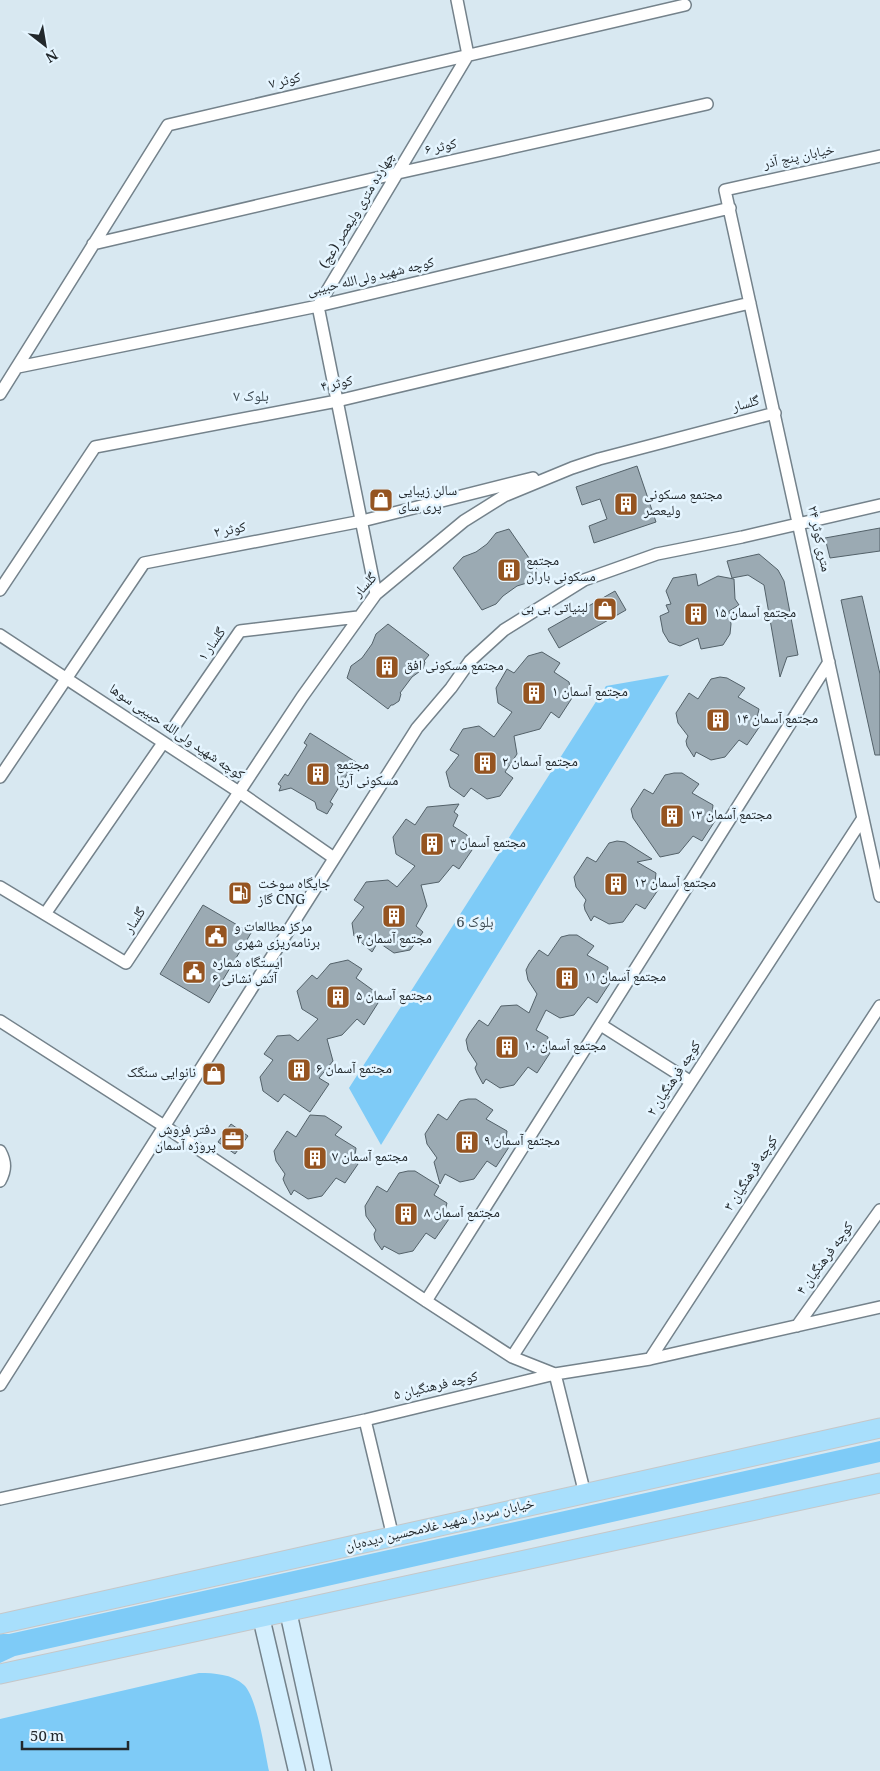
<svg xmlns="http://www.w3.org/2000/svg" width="880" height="1771" viewBox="0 0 880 1771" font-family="Georgia,'Noto Naskh Arabic',serif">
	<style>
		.green { fill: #7ecbf7 }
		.building { fill: #9baab3; stroke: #536169 }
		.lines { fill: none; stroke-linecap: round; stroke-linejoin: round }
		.minor-casing { stroke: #74828b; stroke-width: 14 }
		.secondary-casing { stroke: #74828b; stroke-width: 19 }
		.primary-casing { stroke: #c6c7c8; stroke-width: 21 }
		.minor { stroke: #fff; stroke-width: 11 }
		.secondary { stroke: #d4effe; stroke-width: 16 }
		.primary { stroke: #a8dffc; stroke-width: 19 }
		.labels { text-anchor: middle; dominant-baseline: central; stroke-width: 5; stroke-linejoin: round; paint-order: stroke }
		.street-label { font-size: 14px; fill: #22282c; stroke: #e5f5ff }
		.poi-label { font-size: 14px; fill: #22282c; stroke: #e5f5ff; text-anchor: start }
		.neighbourhood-label { font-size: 15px; fill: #3d4a52; stroke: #e5f5ff }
	</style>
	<rect width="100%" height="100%" fill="#d8e8f1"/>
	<path class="green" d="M 669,675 L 381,1145 L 349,1088 L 606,686 Z
		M 880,1441 L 880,1462 L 15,1656 L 0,1663 L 0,1634 L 9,1634 Z
		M 199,1673 C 214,1673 232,1674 244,1685 C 257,1697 265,1752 269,1771 L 0,1771 L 0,1719 Z"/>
	<path class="building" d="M 637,466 L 656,522 L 594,543 L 589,526 L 607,519 L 600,499 L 582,505 L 576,487 Z
		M 880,528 L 880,551 L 830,558 L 825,538 Z
		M 509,529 L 538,571 L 530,582 L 517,586 L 503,596 L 496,604 L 482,610 L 453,568 L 463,557 L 476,552 L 487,544 L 496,533 Z
		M 759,554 L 778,570 L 784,581 L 798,655 L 787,657 L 780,677 L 764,585 L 748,575 L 732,578 L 727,561 Z
		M 696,574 L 698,586 L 718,576 L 734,579 L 735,599 L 739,605 L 729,611 L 731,624 L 730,634 L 723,645 L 701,649 L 698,638 L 680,646 L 669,642 L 663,632 L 660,616 L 669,612 L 666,605 L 671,604 L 666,591 L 673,578 Z
		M 615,591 L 626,610 L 559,648 L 548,629 Z
		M 862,596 L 880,674 L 880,755 L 875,755 L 841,600 Z
		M 388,624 L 429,655 L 424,661 L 425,662 L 423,669 L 412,677 L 400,693 L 401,694 L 399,701 L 393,705 L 391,705 L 388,709 L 347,678 L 351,666 L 362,658 L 372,644 L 376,634 Z
		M 542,652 L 560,663 L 554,672 L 569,682 L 572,698 L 559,718 L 551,712 L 540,729 L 514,736 L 517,754 L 505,772 L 513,778 L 500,796 L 487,799 L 471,788 L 464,797 L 450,787 L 446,772 L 459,755 L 450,750 L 463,729 L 479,726 L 494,737 L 512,712 L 498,703 L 496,688 L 507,669 L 514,673 L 528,656 Z
		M 720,677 L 727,678 L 745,688 L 738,697 L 759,709 L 757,718 L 760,726 L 747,745 L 739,740 L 725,757 L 711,760 L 696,752 L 694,757 L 687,746 L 686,741 L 688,736 L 678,723 L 676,713 L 689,693 L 698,699 L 711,679 Z
		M 310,733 L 359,764 L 353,773 L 349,771 L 330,802 L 333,804 L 327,814 L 317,809 L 315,802 L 291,788 L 279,791 L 281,786 L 278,784 L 285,774 L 288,776 L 307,745 L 304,743 Z
		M 674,773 L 682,773 L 699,784 L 692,793 L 713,805 L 712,814 L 715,821 L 702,841 L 693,836 L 679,853 L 660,857 L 633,818 L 631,809 L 644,789 L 653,794 L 665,775 Z
		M 459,804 L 454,812 L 458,815 L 453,826 L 467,835 L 472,850 L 459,869 L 453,865 L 439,882 L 421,885 L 427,906 L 416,926 L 423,932 L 410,950 L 394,953 L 378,942 L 372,952 L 354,936 L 352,923 L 364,907 L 354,900 L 366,882 L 388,880 L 397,887 L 415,866 L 396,854 L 393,837 L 406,819 L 415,825 L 427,807 Z
		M 617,841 L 625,842 L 652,859 L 637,862 L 656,873 L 655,882 L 658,890 L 645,909 L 636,904 L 623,922 L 609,924 L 594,916 L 591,921 L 585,910 L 584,905 L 586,900 L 576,887 L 574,877 L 587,857 L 596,862 L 609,843 Z
		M 203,905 L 251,933 L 209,1003 L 160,974 Z
		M 569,935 L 577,935 L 594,946 L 587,955 L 608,967 L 607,975 L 610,983 L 597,1003 L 588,997 L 574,1015 L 560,1018 L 546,1010 L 536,1030 L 548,1037 L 547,1045 L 550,1053 L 537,1073 L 528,1067 L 514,1085 L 500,1088 L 486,1079 L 483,1084 L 477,1073 L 475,1068 L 477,1064 L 468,1050 L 466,1040 L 469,1034 L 479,1020 L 488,1026 L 501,1006 L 517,1005 L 529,1013 L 537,994 L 528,980 L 526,970 L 529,964 L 539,950 L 548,956 L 561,937 Z
		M 348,960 L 362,969 L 356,978 L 374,991 L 378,1003 L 364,1025 L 357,1019 L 342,1035 L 327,1039 L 333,1061 L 319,1078 L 329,1084 L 310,1112 L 284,1094 L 278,1102 L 263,1091 L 260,1077 L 273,1060 L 264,1054 L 277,1036 L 290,1035 L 298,1041 L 318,1019 L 302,1009 L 297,991 L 312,975 L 317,979 L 330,964 Z
		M 468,1099 L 476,1099 L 493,1110 L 486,1119 L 507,1131 L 506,1139 L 509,1147 L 496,1167 L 487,1161 L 474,1179 L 460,1182 L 445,1174 L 440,1184 L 434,1162 L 437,1158 L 427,1144 L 425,1134 L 438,1114 L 447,1120 L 460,1101 Z
		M 310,1115 L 325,1116 L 342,1127 L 335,1135 L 356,1148 L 355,1156 L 358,1164 L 345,1183 L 336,1178 L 322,1196 L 308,1199 L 294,1190 L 291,1195 L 285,1184 L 283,1179 L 285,1174 L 276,1161 L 274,1151 L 287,1131 L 296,1137 Z
		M 231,1124 L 248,1136 L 235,1154 L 218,1142 Z
		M 408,1171 L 415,1171 L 439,1186 L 434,1195 L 447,1203 L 445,1211 L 449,1219 L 435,1239 L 426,1233 L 413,1251 L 399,1254 L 384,1246 L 382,1250 L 375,1240 L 374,1234 L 376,1230 L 366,1216 L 365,1206 L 377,1186 L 387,1192 L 399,1173 Z"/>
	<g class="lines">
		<g class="minor-casing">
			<path id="minor" d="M 880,156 L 725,190 L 880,896
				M 93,244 L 398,173 L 707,104
				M 18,367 L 318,306 L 730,208
				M 0,394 L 168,125 L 685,5
				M 0,590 L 95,447 L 337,401 L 750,303
				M 376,594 L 318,306 L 468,55 L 457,0
				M 0,635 L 239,792 L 334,858
				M 176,724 L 240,631 L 358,617
				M 0,777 L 144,563 L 362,521 L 533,478
				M 0,887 L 126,963 L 302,697 L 376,594 L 464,521 L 504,496 L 572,468 L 599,459 L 775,413
				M 45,914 L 163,743
				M 0,1021 L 164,1126 L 426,1301 L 512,1357 L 555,1374 L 585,1494
				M 601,1025 L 691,1082
				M 0,1151 C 6,1162 6,1170 0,1181
				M 426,1301 L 829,662
				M 797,1326 L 880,1210
				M 512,1357 L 863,818
				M 650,1359 L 880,1006
				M 0,1385 L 417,728 L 451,688 L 470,661 L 504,630 L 584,580 L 657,554 L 742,537 L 880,505
				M 365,1420 L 393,1537
				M 0,1499 L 365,1420 L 555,1374 L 650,1359 L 880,1307"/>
		</g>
		<g class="secondary-casing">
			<path id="secondary" d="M 288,1611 L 323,1771
				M 261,1617 L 297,1771"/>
		</g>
		<g class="primary-casing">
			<path id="primary" d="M 0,1624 L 880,1428
				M 0,1674 L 880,1483"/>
		</g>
		<use href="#minor" class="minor"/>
		<use href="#secondary" class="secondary"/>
		<use href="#primary" class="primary"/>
	</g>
	<defs>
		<g id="shop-square" transform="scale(1.25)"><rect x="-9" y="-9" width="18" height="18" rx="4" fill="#955421" stroke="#e5f5ff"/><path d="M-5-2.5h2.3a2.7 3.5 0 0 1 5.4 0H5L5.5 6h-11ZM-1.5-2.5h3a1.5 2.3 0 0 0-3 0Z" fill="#fff"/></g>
		<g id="building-square" transform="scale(1.25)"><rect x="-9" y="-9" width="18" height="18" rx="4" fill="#955421" stroke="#e5f5ff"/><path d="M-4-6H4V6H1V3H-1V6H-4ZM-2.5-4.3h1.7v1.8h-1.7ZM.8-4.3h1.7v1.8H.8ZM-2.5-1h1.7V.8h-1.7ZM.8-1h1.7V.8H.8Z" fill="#fff"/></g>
		<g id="fuel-square" transform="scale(1.25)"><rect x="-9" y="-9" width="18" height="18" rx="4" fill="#955421" stroke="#e5f5ff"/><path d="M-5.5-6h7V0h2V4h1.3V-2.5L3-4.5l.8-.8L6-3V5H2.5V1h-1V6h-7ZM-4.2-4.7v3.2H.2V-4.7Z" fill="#fff"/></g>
		<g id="civic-square" transform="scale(1.25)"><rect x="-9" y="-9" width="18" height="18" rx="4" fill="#955421" stroke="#e5f5ff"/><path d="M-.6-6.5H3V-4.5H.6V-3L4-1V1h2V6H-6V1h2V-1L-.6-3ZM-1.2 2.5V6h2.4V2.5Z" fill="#fff"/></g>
		<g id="office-square" transform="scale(1.25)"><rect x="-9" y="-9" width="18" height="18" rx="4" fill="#955421" stroke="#e5f5ff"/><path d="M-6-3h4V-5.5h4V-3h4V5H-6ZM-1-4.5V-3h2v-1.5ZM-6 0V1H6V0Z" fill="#fff"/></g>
	</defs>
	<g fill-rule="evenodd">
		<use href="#shop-square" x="381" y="500"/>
		<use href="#building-square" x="626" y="504"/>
		<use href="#building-square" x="509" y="570"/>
		<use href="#shop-square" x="605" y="609"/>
		<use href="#building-square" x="696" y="614"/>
		<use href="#building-square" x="387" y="667"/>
		<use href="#building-square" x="534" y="693"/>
		<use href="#building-square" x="718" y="720"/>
		<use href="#building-square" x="485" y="763"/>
		<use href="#building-square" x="318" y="774"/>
		<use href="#building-square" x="672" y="816"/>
		<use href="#building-square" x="432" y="844"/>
		<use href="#building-square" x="616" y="884"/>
		<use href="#fuel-square" x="240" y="893"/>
		<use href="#building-square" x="394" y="916"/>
		<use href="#civic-square" x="216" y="936"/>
		<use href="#civic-square" x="194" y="972"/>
		<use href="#building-square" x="567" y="978"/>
		<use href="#building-square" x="338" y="997"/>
		<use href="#building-square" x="507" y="1047"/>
		<use href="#building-square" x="299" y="1070"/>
		<use href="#shop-square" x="214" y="1074"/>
		<use href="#office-square" x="233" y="1139"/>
		<use href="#building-square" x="467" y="1142"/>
		<use href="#building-square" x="315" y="1158"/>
		<use href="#building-square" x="406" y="1214"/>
	</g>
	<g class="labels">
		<g class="street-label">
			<text transform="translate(285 82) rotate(-13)">کوثر ۷</text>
			<text transform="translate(441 148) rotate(-12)">کوثر ۶</text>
			<text transform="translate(799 158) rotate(-12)">خیابان پنج آذر</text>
			<text transform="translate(358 211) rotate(-59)">چهارده متری ولیعصر (عج)</text>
			<text transform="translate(371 278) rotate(-13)">کوچه شهید ولی‌الله حبیبی</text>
			<text transform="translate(337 385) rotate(-12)">کوثر ۴</text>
			<text transform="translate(746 405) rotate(-15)">گلسار</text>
			<text transform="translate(230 531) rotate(-11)">کوثر ۲</text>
			<text transform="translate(818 539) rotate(78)">۲۴ متری کوثر</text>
			<text transform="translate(366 586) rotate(-47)">گلسار</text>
			<text transform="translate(213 645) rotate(-55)">گلسار ۱</text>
			<text transform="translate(176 733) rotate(34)">کوچه شهید ولی‌الله حبیبی سوها</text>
			<text transform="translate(136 921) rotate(-57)">گلسار</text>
			<text transform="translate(675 1079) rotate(-57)">کوچه فرهنگیان ۲</text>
			<text transform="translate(752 1174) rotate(-57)">کوچه فرهنگیان ۳</text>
			<text transform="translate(826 1259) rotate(-54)">کوچه فرهنگیان ۴</text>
			<text transform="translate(436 1387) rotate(-13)">کوچه فرهنگیان ۵</text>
			<text transform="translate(440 1526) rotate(-13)">خیابان سردار شهید غلامحسین دیده‌بان</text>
		</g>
		<g class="poi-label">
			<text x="398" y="492">سالن زیبایی<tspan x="398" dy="16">پری سای</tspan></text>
			<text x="644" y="496">مجتمع مسکونی<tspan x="644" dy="16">ولیعصر</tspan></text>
			<text x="526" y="562">مجتمع<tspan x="526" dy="16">مسکونی باران</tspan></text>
			<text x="588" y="609" text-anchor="end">لبنیاتی بی بی</text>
			<text x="714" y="614">مجتمع آسمان ۱۵</text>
			<text x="404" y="667">مجتمع مسکونی افق</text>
			<text x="552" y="693">مجتمع آسمان ۱</text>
			<text x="736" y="720">مجتمع آسمان ۱۴</text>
			<text x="502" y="763">مجتمع آسمان ۲</text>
			<text x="336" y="766">مجتمع<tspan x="336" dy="16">مسکونی آریا</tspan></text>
			<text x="690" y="816">مجتمع آسمان ۱۳</text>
			<text x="450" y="844">مجتمع آسمان ۳</text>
			<text x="634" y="884">مجتمع آسمان ۱۲</text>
			<text x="258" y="885">جایگاه سوخت<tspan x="258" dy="16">گاز CNG</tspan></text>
			<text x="234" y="928">مرکز مطالعات و<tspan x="234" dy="16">برنامه‌ریزی شهری</tspan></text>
			<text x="394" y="940" text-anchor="middle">مجتمع آسمان ۴</text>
			<text x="212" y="964">ایستگاه شماره<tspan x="212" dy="16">۶ آتش نشانی</tspan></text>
			<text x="584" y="978">مجتمع آسمان ۱۱</text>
			<text x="356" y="997">مجتمع آسمان ۵</text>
			<text x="524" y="1047">مجتمع آسمان ۱۰</text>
			<text x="316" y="1070">مجتمع آسمان ۶</text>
			<text x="196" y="1074" text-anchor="end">نانوایی سنگک</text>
			<text x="216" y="1131" text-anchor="end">دفتر فروش<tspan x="216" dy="16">پروژه آسمان</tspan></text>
			<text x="484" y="1142">مجتمع آسمان ۹</text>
			<text x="332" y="1158">مجتمع آسمان ۷</text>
			<text x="424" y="1214">مجتمع آسمان ۸</text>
		</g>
		<g class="neighbourhood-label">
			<text x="251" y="398">بلوک ۷</text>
			<text x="475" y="924">بلوک 6</text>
		</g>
	</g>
	<g transform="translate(45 45) rotate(149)" stroke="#e5f5ff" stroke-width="4" paint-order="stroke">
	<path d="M0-4L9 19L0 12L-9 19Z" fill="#22282c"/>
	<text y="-8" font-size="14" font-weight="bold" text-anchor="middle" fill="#22282c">N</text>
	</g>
	<path d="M22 1741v8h106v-8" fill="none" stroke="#22282c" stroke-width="2.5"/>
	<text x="30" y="1741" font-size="15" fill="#22282c" stroke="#e5f5ff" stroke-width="4" paint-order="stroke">50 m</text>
</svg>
